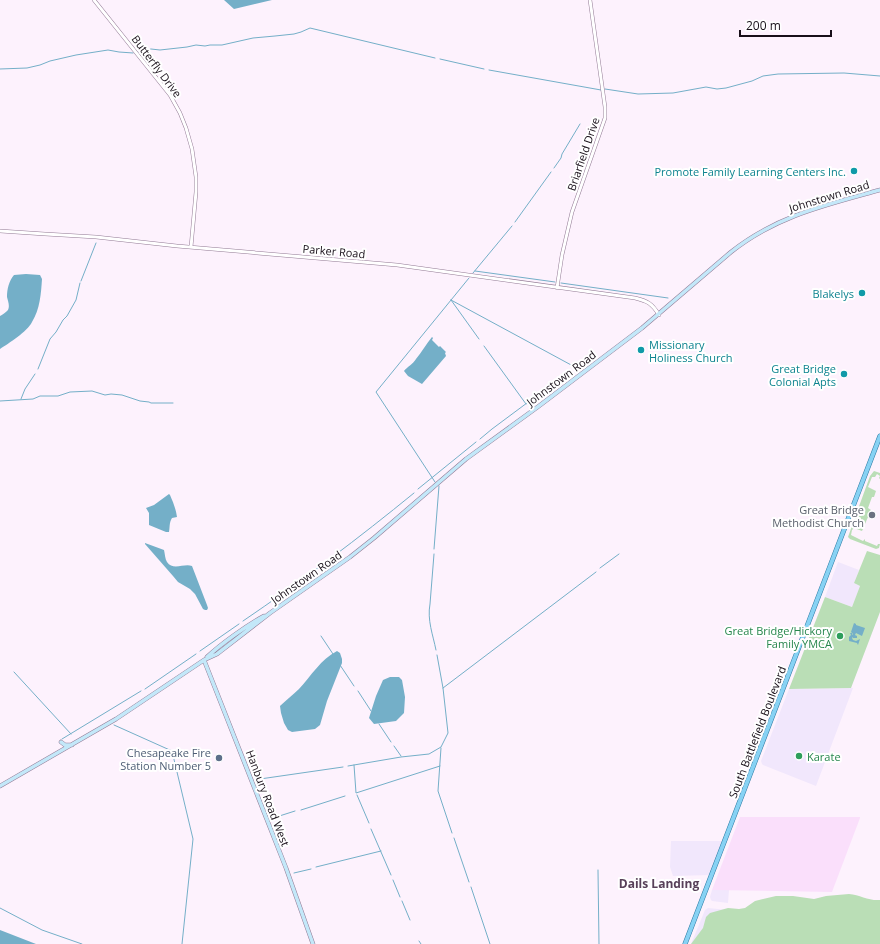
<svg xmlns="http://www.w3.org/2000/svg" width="880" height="944" viewBox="0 0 880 944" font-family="'Open Sans',sans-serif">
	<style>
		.commercial { fill: #f1e7fc }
		.built { fill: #fadffb }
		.green { fill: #badeb6 }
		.water { fill: #74afc8 }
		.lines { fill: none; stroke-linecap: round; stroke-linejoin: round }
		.stream { stroke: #74afc8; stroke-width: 1 }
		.tertiary-casing { stroke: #927a94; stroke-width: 4 }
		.secondary-casing { stroke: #927a94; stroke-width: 4.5 }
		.primary-casing { stroke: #2c7aa2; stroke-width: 5 }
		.tertiary { stroke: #fff; stroke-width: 3 }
		.secondary { stroke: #c3e8f9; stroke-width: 3.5 }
		.primary { stroke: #87d2f4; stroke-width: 4 }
		.culture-dot { fill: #0f9aa8; stroke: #fff; stroke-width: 1.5 }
		.worship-dot { fill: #6b7280; stroke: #fff; stroke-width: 1.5 }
		.leisure-dot { fill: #2e9e5b; stroke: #fff; stroke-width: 1.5 }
		.service-dot { fill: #5c6f8a; stroke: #fff; stroke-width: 1.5 }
		.labels { text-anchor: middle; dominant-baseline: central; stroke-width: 4; stroke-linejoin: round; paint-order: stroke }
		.street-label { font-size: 11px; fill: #180f19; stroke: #fff }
		.culture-label { font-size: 11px; fill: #0d838f; stroke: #fff; text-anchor: end }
		.worship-label { font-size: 11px; fill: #5b616d; stroke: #fff; text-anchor: end }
		.leisure-label { font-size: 11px; fill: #27864d; stroke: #fff; text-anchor: end }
		.service-label { font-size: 11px; fill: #4e5e75; stroke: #fff; text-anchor: end }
		.neighbourhood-label { font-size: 12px; font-weight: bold; fill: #584159; stroke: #fff }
	</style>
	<rect width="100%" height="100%" fill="#fdf2fd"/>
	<path class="commercial" d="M 838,562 L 859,570 L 854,583 L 860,586 L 852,607 L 825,597 Z
		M 853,688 L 816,786 L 763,765 L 762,764 L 761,761 L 789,689 Z
		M 671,841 L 724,841 L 711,875 L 673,876 L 670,867 Z
		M 712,890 L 729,890 L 728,903 L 712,901 L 711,900 L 710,897 Z
		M 708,908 L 728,910 L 715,944 L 691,944 L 705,910 Z"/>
	<path class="built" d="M 740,817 L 860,817 L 860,818 L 832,892 L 712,890 Z"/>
	<path class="green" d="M 874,471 L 880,473 L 880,479 L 879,478 L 880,476 L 877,474 L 875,477 L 872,477 L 868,487 L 876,491 L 874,497 L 872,497 L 868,508 L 871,510 L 862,531 L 854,528 L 852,530 L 851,535 L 863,541 L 865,539 L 865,541 L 877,546 L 878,544 L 880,544 L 879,548 L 876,549 L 850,539 L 848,537 L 870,476 Z
		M 867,551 L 880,555 L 880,612 L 851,688 L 789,689 L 825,597 L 852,607 L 860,586 L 854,583 Z
		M 849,894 C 860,895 869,901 880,900 L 880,944 L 691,944 L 703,928 L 706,917 L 710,913 L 728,908 L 739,909 L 745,908 L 755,901 L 776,896 L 793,896 L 814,899 L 826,896 Z"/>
	<path class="water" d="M 224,0 L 272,0 L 234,9 Z
		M 26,274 L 40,275 L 42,279 C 41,294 40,309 32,322 C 27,332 9,343 0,349 L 0,316 C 2,315 6,312 8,310 C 10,306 8,301 7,297 C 7,289 9,281 14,275 Z
		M 432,337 L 433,338 L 432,340 L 439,347 L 440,346 L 446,352 L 445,353 L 446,356 L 422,384 L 408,376 L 404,371 C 407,367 413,364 416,359 C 422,352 426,344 432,337 Z
		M 169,494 L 170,495 C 173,502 176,509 177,517 L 172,518 C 169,523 170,527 169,532 L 166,532 L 149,525 L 149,513 L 146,508 L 154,505 Z
		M 145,543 L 164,550 C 165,554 165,559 167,562 C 173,571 184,563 192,566 L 207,605 L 208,608 L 207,610 L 205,610 L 203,609 L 195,594 L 190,589 L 178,582 L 173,576 L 145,544 Z
		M 854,623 L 856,624 L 856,625 L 865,628 L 862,636 L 856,633 L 855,635 L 857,636 L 857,638 L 853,638 L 853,637 L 852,638 L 853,640 L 856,641 L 860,639 L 858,645 L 857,643 L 849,641 L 849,637 L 851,635 L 850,633 L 852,633 L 852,635 L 853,634 L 851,632 Z
		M 337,651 L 340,653 L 342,659 L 342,663 L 327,701 L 320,725 L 315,729 L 292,732 L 288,730 L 284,723 L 281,713 L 280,706 C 286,700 293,695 299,689 C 311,676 321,659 337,651 Z
		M 390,677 L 399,677 L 402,680 L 405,697 L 404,713 L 396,721 L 374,724 L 369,718 L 376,696 L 383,680 Z
		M 0,930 L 36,944 L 0,944 Z"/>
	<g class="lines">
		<path class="stream" d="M 139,52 L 151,49 L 160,50 L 187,47 L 196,45 L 205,46 L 210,45 L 222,45 L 253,38 L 275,36 L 294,34 L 301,32 L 310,28 L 435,58
			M 440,59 L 484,69
			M 0,69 L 27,68 L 40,65 L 50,61 L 76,55 L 108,50 L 119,52 L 133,53
			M 489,70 L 601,90
			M 605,89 L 638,94 L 673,93 L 706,87 L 717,89 L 726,88 L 752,81 L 763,76 L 778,74 L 844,73 L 880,76
			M 554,168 L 561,158 L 562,154 L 580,124
			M 515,222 L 551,172
			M 475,271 L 555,282
			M 473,273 L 512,226
			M 81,281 L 96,243
			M 561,283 L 668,298
			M 451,300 L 573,366
			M 451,300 L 479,339
			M 484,346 L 526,404
			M 38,369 L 50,339 L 56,332 L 63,320 L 67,316 L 76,300 L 80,283
			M 540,394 L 555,383
			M 21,399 L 25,389 L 35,374
			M 0,401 L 33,399 L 40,396 L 58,396 L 70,392 L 92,391 L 105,395 L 111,394 L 122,395 L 140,401 L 149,402 L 151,403 L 173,403
			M 480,439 L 492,429 L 535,397
			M 435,482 L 376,392 L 469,278
			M 418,489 L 476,442
			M 434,549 L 439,486
			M 434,554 L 430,604 C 427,620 433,635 436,650
			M 600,568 L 619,554
			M 243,621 C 302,581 359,538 414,493
			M 321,636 L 333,654
			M 200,651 L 239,624
			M 340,665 L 354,686
			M 14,672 L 71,734
			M 443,688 L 596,572
			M 145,689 L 196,654
			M 358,691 L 371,711
			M 379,724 L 391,742
			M 114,725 L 172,751 L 193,839 L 182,944
			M 62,739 L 141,691
			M 394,746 L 401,756
			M 441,748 L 438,791 L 452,833
			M 354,765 L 356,793 L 440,766
			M 348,766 L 401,757 L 429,754 L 441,747 L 448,733 L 443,688 L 437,655
			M 260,779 L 343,767
			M 357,795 L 369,823
			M 301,810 L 345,796
			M 270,819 L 295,811
			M 371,829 L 391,875
			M 454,838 L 469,882
			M 316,867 L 381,851
			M 598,870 L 599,944
			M 294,873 L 311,869
			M 393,880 L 400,897
			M 471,887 L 490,944
			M 402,901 L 410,920
			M 0,908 L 42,930 L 82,944
			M 419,941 L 421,944"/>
		<g class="tertiary-casing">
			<path id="tertiary" d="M 94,0 L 170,95 L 180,113 L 186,128 L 192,149 L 196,177 L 196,192 L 191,247
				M 0,231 L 45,234 L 96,237 L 177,246 L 397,265 L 635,298 C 647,301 652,303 659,315
				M 557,288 L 562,255 L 572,212 L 605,118 L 605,107 L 590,0"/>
		</g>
		<g class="secondary-casing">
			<path id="secondary" d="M 207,657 C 222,643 246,626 264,616
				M 204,660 L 286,868 L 313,944
				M 61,742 L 65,745 L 72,745
				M 0,786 L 116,719 L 204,660 L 217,654 L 270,613 L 350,557 L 374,538 L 466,459 L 539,406 L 642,328 L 731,252 C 776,216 826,205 880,190"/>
		</g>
		<g class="primary-casing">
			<path id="primary" d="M 685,944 L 880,436"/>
		</g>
		<use href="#tertiary" class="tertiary"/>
		<use href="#secondary" class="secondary"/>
		<use href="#primary" class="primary"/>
	</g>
	<g class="culture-dot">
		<circle cx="854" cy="171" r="4"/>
		<circle cx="862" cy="293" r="4"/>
		<circle cx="641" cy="350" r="4"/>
		<circle cx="844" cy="374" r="4"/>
	</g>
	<circle class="worship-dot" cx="872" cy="515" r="4"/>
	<g class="leisure-dot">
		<circle cx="840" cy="636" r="4"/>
		<circle cx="799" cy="756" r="4"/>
	</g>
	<circle class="service-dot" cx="219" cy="758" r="4"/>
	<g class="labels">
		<g class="street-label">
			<text transform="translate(157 66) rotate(53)">Butterfly Drive</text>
			<text transform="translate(583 154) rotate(-71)">Briarfield Drive</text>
			<text transform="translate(829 196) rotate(-17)">Johnstown Road</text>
			<text transform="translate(334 251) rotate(5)">Parker Road</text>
			<text transform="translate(561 378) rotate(-37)">Johnstown Road</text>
			<text transform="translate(306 577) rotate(-35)">Johnstown Road</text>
			<text transform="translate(757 732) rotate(-69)">South Battlefield Boulevard</text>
			<text transform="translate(268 798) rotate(69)">Hanbury Road West</text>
		</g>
		<g class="culture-label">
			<text x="846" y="171">Promote Family Learning Centers Inc.</text>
			<text x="854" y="293">Blakelys</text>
			<text x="649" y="344" text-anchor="start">Missionary<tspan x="649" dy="13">Holiness Church</tspan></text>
			<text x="836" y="368">Great Bridge<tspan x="836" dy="13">Colonial Apts</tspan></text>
		</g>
		<g class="worship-label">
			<text x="864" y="509">Great Bridge<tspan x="864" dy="13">Methodist Church</tspan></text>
		</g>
		<g class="leisure-label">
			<text x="832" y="630">Great Bridge/Hickory<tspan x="832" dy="13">Family YMCA</tspan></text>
			<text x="807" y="756" text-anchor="start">Karate</text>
		</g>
		<g class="service-label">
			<text x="211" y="752">Chesapeake Fire<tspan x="211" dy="13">Station Number 5</tspan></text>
		</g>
		<g class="neighbourhood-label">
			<text x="659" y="883">Dails Landing</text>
		</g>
	</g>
	<path d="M740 30v6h91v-6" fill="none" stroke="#180f19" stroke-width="2"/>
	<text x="746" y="30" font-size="12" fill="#180f19" stroke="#ffffff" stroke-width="3" paint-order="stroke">200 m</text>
</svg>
